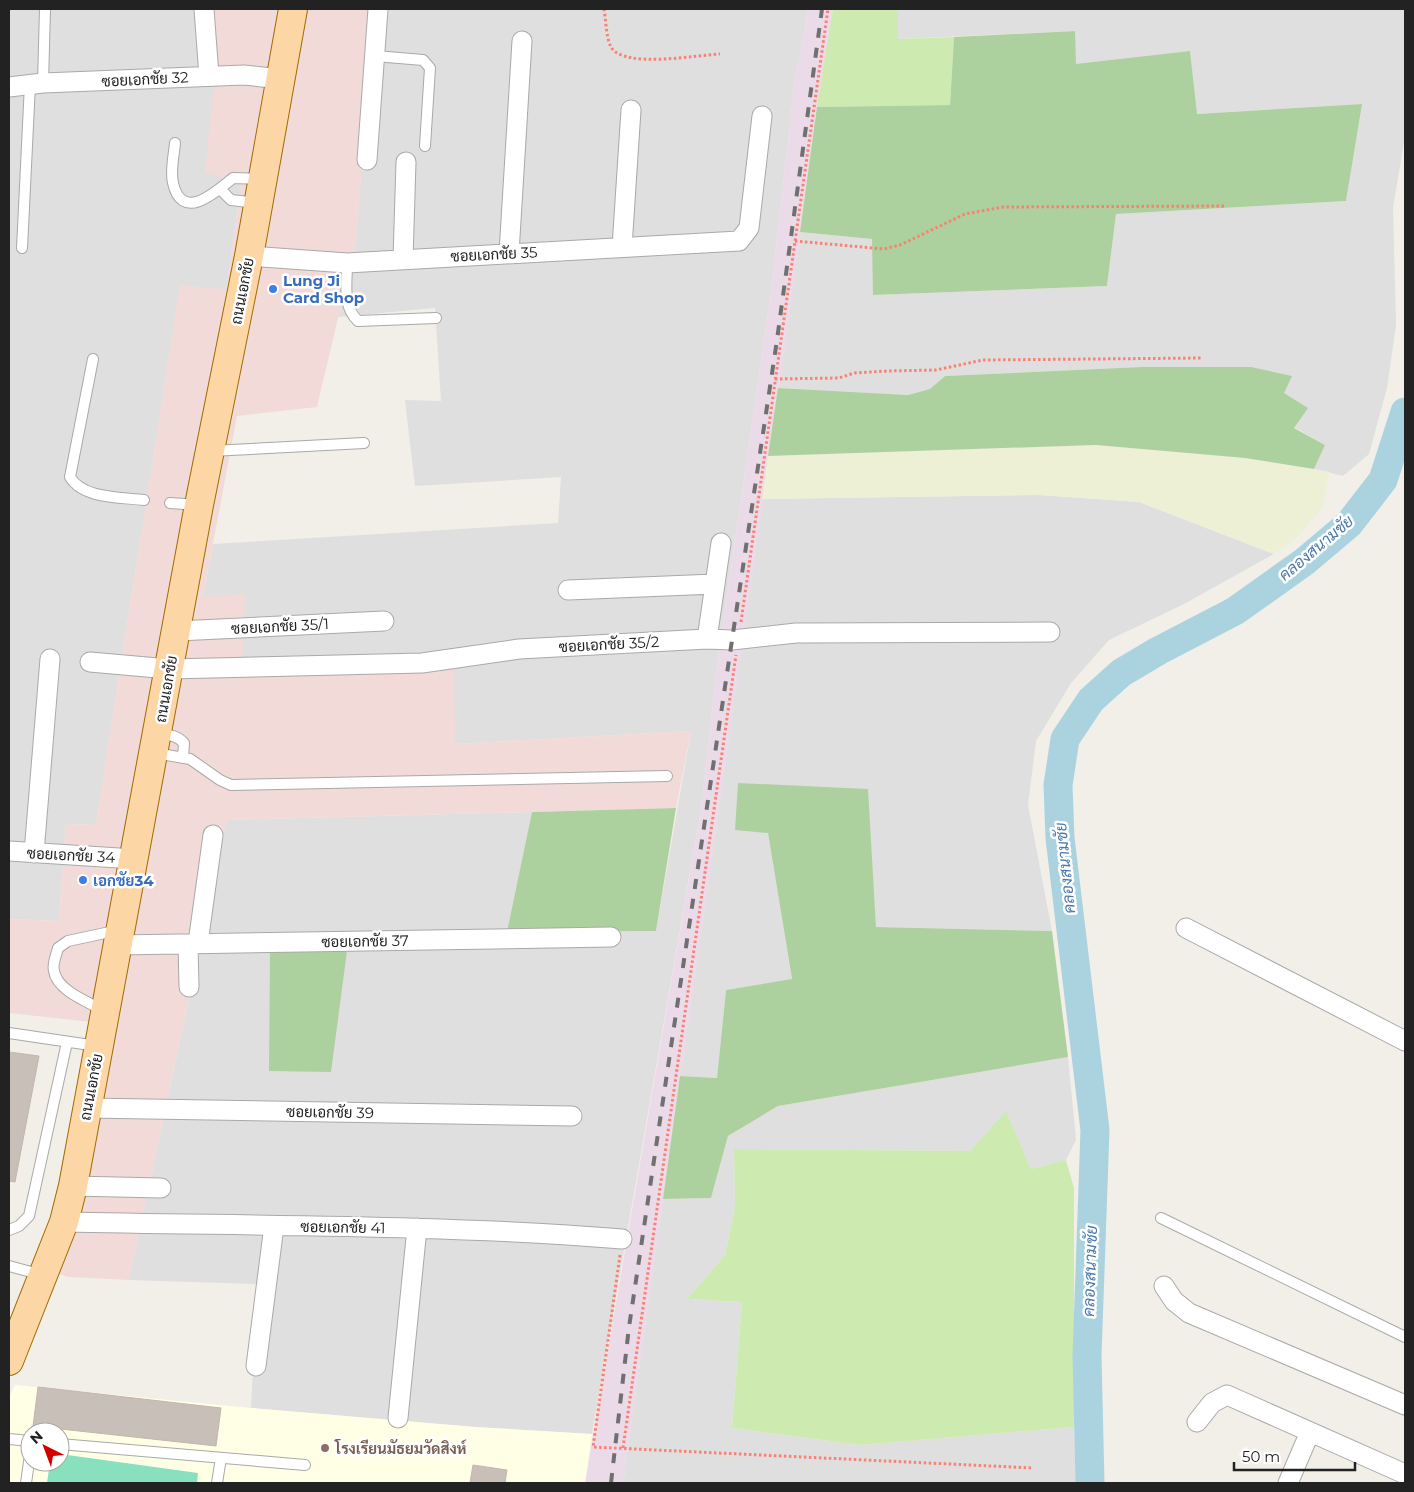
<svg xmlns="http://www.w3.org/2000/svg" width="1414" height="1492" viewBox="0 0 1414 1492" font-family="Montserrat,Sarabun,sans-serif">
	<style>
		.residential { fill: #e0dfdf }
		.commercial { fill: #f2dad9 }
		.industrial { fill: #ebdbe8 }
		.education { fill: #ffffe5; fill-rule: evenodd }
		.farmland { fill: #eef0d5 }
		.grass { fill: #cdebb0 }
		.forest { fill: #add19e }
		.pitch { fill: #88e0be }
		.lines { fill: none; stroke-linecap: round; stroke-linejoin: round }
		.river { stroke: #aad3df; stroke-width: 29 }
		.building { fill: #c7bfb8; stroke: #c4b6ab }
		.service-casing { stroke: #a9a9a9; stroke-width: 12 }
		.minor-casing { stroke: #a9a9a9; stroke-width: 21 }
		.primary-casing { stroke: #a06b00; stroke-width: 30 }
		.path { stroke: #fa8072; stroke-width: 3; stroke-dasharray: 2.5 2.5; stroke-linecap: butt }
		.service { stroke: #fff; stroke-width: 10 }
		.minor { stroke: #fff; stroke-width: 19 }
		.primary { stroke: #fcd6a4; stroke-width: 28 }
		.rail { stroke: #707070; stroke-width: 4; stroke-dasharray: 10 10; stroke-linecap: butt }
		.shop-dot { fill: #3f7fe0; stroke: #fff; stroke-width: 2 }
		.education-dot { fill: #8d6e63; stroke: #fff; stroke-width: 2 }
		.labels { text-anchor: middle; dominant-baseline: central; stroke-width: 5; stroke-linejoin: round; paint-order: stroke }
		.street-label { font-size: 15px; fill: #222; stroke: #fff }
		.shop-label { font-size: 15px; font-weight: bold; fill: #366cbe; stroke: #fff; text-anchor: start }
		.education-label { font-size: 15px; font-weight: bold; fill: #785e54; stroke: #fff; text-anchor: start }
		.water-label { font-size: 16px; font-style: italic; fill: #4a7aab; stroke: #fff }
	</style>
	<rect width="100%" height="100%" fill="#f2efe9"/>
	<path class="residential" d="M 9,9 L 214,9 L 216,62 L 241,186 L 226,290 L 180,286 L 96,824 L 66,825 L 59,921 L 9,919 Z
		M 373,9 L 808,9 L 795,80 L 771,293 L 719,651 L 701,809 L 592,1434 L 475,1427 L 251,1408 L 257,1284 L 129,1280 L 227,820 L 532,812 L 508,932 L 656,931 L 691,731 L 455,744 L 242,676 L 203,597 L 213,544 L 558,523 L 561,477 L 415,486 L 405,400 L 441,401 L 435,308 L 338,317 L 356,242 Z
		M 898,9 L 1405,9 L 1405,136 L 1393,208 L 1396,325 L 1387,388 L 1369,454 L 1343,476 L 1314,469 L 1325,445 L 1294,427 L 1284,393 L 1251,367 L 1141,367 L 945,376 L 930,389 L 908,395 L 778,388 L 800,232 L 873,239 L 873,295 L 1107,286 L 1116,214 L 1346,201 L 1361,104 L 1196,114 L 1190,51 L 1076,65 L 1074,31 L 898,39 Z
		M 1040,495 L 1139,502 L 1274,554 L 1184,604 L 1109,640 L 1071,683 L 1036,741 L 1028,805 L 1052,931 L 876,927 L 867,789 L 768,833 L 792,980 L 726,990 L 717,1078 L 680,1076 L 762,499 Z
		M 1068,1057 L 1076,1140 L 1066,1160 L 1031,1169 L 1006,1112 L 970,1151 L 734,1149 L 735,1207 L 725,1255 L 687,1299 L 742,1302 L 732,1428 L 860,1445 L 1074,1427 L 1076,1483 L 623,1483 L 663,1199 L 711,1198 L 728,1136 L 778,1106 Z"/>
	<path class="commercial" d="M 214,9 L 374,9 L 356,242 L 317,407 L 237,416 L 203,597 L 245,594 L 242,675 L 454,664 L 455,744 L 691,731 L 676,808 L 227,820 L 129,1280 L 68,1277 L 33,1265 L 50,1223 L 91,1022 L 9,1013 L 9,919 L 59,921 L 66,825 L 96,824 L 180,285 L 226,290 L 241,186 L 205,172 L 216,62 Z"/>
	<path class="industrial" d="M 808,9 L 833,9 L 623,1483 L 585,1483 L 701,809 L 719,651 L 771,293 L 795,80 Z"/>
	<path class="education" d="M 15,1385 L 240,1407 L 475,1427 L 592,1434 L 585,1483 L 9,1483 L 9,1398 ZM 30,1432 L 60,1432 L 60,1462 L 30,1462 Z"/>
	<path class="farmland" d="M 1096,445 L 1245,458 L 1330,472 L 1322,509 L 1293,541 L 1274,554 L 1139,502 L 1040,495 L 762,499 L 768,456 Z"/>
	<path class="grass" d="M 833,9 L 898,9 L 898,39 L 954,37 L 950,105 L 817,107 Z
		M 1006,1111 L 1031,1169 L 1066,1160 L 1074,1188 L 1074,1427 L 860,1445 L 732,1428 L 742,1302 L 687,1299 L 725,1255 L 735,1207 L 734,1149 L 970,1151 Z"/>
	<path class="forest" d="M 1075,31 L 1076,64 L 1190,51 L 1197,114 L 1362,104 L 1346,201 L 1116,214 L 1107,286 L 873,295 L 872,239 L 800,232 L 817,107 L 950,105 L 954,37 Z
		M 1141,367 L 1251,367 L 1292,376 L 1284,393 L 1308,408 L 1294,428 L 1325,445 L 1314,469 L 1245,458 L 1096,445 L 768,456 L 778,388 L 908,395 L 930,389 L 945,376 Z
		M 738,783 L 868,789 L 876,927 L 1052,931 L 1068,1057 L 778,1106 L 728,1136 L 711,1198 L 663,1199 L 680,1076 L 717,1078 L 726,990 L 792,979 L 768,833 L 735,830 Z
		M 676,808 L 656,931 L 507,932 L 532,812 Z
		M 347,951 L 331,1072 L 269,1071 L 270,952 Z"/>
	<path class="pitch" d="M 60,1454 L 198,1473 L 197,1483 L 47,1483 L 50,1462 L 60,1462 Z"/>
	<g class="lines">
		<path class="river" d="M 1090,1483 L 1087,1356 L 1095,1130 L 1060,838 L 1058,785 L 1065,739 L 1091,700 L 1121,673 L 1158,651 L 1235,611 L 1304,562 L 1349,524 L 1383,480 L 1405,412"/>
	</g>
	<path class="building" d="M 9,1052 L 39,1056 L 15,1182 L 9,1181 Z
		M 38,1387 L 221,1408 L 216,1446 L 33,1426 Z
		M 473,1465 L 507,1470 L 505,1483 L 470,1483 Z"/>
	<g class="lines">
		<g class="service-casing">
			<path id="service" d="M 375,56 L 423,60 L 430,68 L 425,146
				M 43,83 L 45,9
				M 175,143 C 174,155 170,171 173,183 C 182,223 216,192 233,178 L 261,179
				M 220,189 L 231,200 L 257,203
				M 22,248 L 30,84
				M 347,263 C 347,284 342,306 358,321 L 436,318
				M 93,359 L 70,477 C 83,499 120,497 144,500
				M 211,451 L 364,443
				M 170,503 L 199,505
				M 158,733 C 168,735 177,735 184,743 L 183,758
				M 155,753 L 190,759 L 220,780 L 231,785 L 667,776
				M 104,1011 C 89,1002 57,991 54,971 C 52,964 56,956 58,948 L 68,941 L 119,930
				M 9,1033 L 97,1046
				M 1161,1218 L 1405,1337
				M 9,1230 L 19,1226 L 29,1216 L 67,1042
				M 9,1266 L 42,1275
				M 9,1439 L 30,1441
				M 60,1444 L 305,1465
				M 26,1483 L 30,1455
				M 217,1483 L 221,1458"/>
		</g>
		<g class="minor-casing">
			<path id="minor" d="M 204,9 L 209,76
				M 9,87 L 43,83 L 244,75 L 281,79
				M 367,160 L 378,9
				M 622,247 L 631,110
				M 509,253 L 522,41
				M 249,256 L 347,263 L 739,241 L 749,228 L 762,116
				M 403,259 L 406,162
				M 568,590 L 715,584
				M 177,631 L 384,621
				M 707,639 L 721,543
				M 90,662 L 169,669 L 422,663 L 519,649 L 707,639 L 732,640 L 796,633 L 1050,632
				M 9,851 L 134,859
				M 34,853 L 50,659
				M 1186,928 L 1405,1041
				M 198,943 L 213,835
				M 188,944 L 189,987
				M 118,945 L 611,937
				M 87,1108 L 572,1116
				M 73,1186 L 161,1188
				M 64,1222 C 250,1226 437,1224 622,1239
				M 1164,1286 L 1174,1301 L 1189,1313 L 1405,1405
				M 256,1366 L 274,1226
				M 398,1418 L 417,1228
				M 1197,1422 L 1212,1403 L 1227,1395 L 1405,1474
				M 1288,1483 L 1310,1432"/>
		</g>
		<g class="primary-casing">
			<path id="primary" d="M 9,1361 L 64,1222 L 73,1186 L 199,505 L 249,256 L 293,9"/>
		</g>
		<path class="path" d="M 604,9 C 606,20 606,37 611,47 C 623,69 698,55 720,54
			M 795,241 L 884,249 L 900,245 L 965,214 L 1003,207 L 1225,206
			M 775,379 L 839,378 L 854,373 L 887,371 L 936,370 L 983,360 L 1202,358
			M 741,622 L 828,9
			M 620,1255 L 593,1447 L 1033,1468
			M 623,1448 L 736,655"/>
		<use href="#service" class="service"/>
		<use href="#minor" class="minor"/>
		<use href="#primary" class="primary"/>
		<path class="rail" d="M 611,1483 L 629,1327 L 777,340 L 822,9"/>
	</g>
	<g class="shop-dot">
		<circle cx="273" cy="289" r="5"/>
		<circle cx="83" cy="880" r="5"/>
	</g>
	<circle class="education-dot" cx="325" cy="1448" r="5"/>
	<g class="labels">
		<g class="street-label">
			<text transform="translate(145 79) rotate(-3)">ซอยเอกชัย 32</text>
			<text transform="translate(494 254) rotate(-3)">ซอยเอกชัย 35</text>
			<text transform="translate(242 291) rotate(-79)">ถนนเอกชัย</text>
			<text transform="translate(280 626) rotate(-3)">ซอยเอกชัย 35/1</text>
			<text transform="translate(609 644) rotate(-3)">ซอยเอกชัย 35/2</text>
			<text transform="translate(166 689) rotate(-80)">ถนนเอกชัย</text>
			<text transform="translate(71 855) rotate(3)">ซอยเอกชัย 34</text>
			<text transform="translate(365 941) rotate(-1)">ซอยเอกชัย 37</text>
			<text transform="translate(91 1087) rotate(-79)">ถนนเอกชัย</text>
			<text transform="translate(330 1112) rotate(1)">ซอยเอกชัย 39</text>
			<text transform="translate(343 1227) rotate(1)">ซอยเอกชัย 41</text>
		</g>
		<g class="shop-label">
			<text x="283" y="280">Lung Ji<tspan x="283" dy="17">Card Shop</tspan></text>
			<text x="93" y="880">เอกชัย34</text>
		</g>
		<g class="education-label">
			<text x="335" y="1448">โรงเรียนมัธยมวัดสิงห์</text>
		</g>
		<g class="water-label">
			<text transform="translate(1316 548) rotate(-40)">คลองสนามชัย</text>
			<text transform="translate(1065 868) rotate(-96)">คลองสนามชัย</text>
			<text transform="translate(1090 1271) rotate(-88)">คลองสนามชัย</text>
		</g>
	</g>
	<rect width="1414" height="1492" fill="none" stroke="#222222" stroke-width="20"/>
	<g transform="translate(45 1447) rotate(318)"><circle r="24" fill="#ffffff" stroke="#a7a7a7"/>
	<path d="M0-4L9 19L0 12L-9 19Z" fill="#d40000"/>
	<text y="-8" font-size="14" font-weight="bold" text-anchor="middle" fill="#222222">N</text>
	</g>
	<path d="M1234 1462v8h121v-8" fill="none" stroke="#222222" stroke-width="2.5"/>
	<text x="1242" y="1462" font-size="15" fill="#222222" stroke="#ffffff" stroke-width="4" paint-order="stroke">50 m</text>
</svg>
